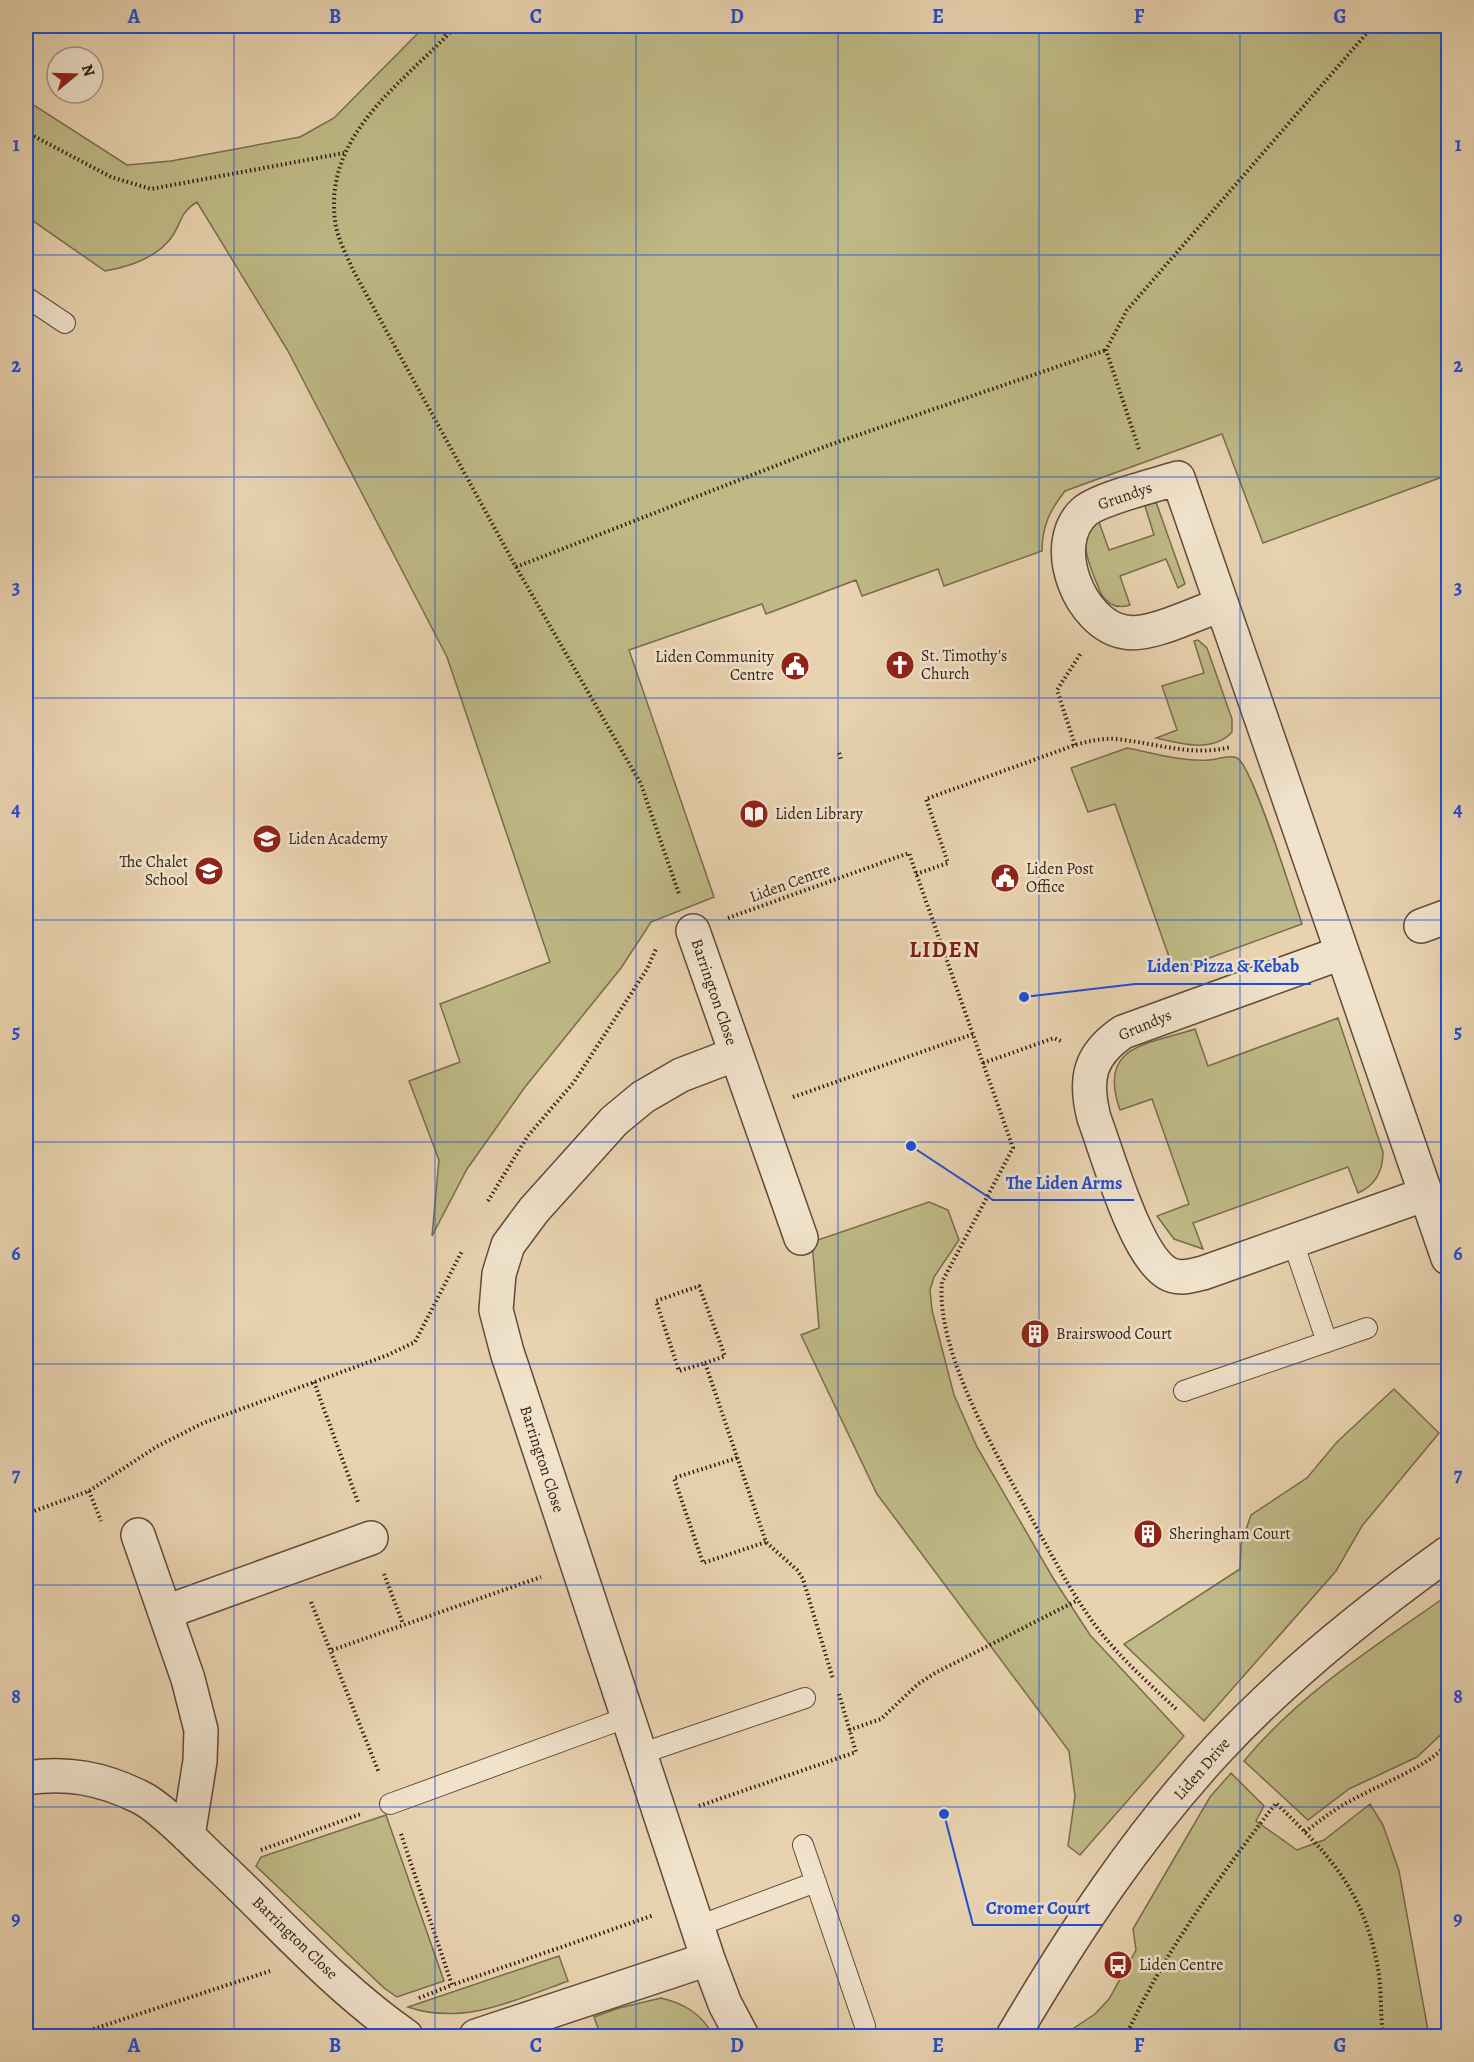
<svg xmlns="http://www.w3.org/2000/svg" width="1474" height="2062" viewBox="0 0 1474 2062" font-family="Alegreya,serif">
	<style>
		.green { fill: #beb985; stroke: #786c4c; stroke-width: 1.5 }
		.lines { fill: none; stroke-linecap: round; stroke-linejoin: round }
		.lane-casing { stroke: #604b3b; stroke-width: 22 }
		.street-casing { stroke: #604b3b; stroke-width: 36 }
		.path { stroke: #321e14; stroke-width: 4; stroke-dasharray: 1.5 3; stroke-linecap: butt }
		.lane { stroke: #f0e2cb; stroke-width: 20 }
		.street { stroke: #f0e2cb; stroke-width: 33 }
		.grid { fill: none; stroke: #1d4ed8; stroke-width: 1.5; stroke-opacity: 0.55 }
		.labels { text-anchor: middle; dominant-baseline: central; stroke-width: 5; stroke-linejoin: round; paint-order: stroke }
		.street-label { font-size: 16px; fill: #321e14; stroke: #f0e2cb }
		.poi-label { font-size: 16px; fill: #321e14; stroke: #f0e2cb; text-anchor: start }
		.district-label { font-size: 22px; font-weight: bold; letter-spacing: 1.5px; fill: #7a1f14; stroke: #f0e2cb }
		.leader { fill: none; stroke: #1d4ed8; stroke-width: 2 }
		.callout-dot { fill: #1d4ed8; stroke: #f0e2cb; stroke-width: 2 }
		.callout-label { font-size: 18px; text-anchor: middle; font-weight: bold; fill: #1d4ed8; stroke: #f0e2cb; stroke-width: 5; stroke-linejoin: round; paint-order: stroke }
		.neatline { fill: none; stroke: #1d4ed8; stroke-width: 2 }
		.grid-label { font-size: 20px; text-anchor: middle; font-weight: bold; fill: #1d4ed8 }
	</style>
	<rect width="100%" height="100%" fill="#e8d2af"/>
	<filter id="stains"><feTurbulence type="fractalNoise" baseFrequency=".00333" numOctaves="4"/><feColorMatrix values="0 0 0 0 .2 0 0 0 0 .09 0 0 0 0 .02 0 0 0 .5 -.17"/></filter>
	<radialGradient id="worn" r=".72"><stop offset=".6" stop-color="#630" stop-opacity="0"/><stop offset="1" stop-color="#630" stop-opacity=".3"/></radialGradient>
	<path class="green" d="M 425,26 L 1448,26 L 1448,475 L 1263,543 L 1222,434 L 1065,491 C 1050,510 1042,526 1042,551 L 944,586 L 938,569 L 862,596 L 856,580 L 766,614 L 762,604 L 629,650 L 714,897 L 651,922 L 621,968 L 525,1087 L 467,1169 L 432,1236 L 439,1160 L 409,1081 L 460,1062 L 440,1004 L 550,962 L 447,657 L 288,351 L 197,202 C 179,213 182,223 171,238 C 156,258 128,267 105,271 L 26,216 L 26,100 L 127,165 L 171,161 L 300,137 L 334,118 Z
		M 1156,502 L 1185,584 L 1178,588 L 1166,559 L 1120,576 L 1130,605 C 1118,609 1108,605 1101,594 C 1093,572 1072,536 1099,522 L 1109,550 L 1154,535 L 1145,506 Z
		M 1198,640 L 1207,648 L 1232,719 L 1232,732 C 1213,753 1181,744 1156,738 L 1177,730 L 1162,686 L 1204,673 L 1194,641 Z
		M 1127,748 C 1153,753 1182,762 1209,760 C 1218,760 1228,754 1237,758 C 1252,764 1294,901 1302,924 L 1174,971 L 1115,804 L 1088,812 L 1071,768 Z
		M 1338,1018 L 1383,1152 C 1383,1171 1376,1185 1358,1193 L 1348,1167 L 1193,1223 L 1203,1249 L 1174,1239 L 1157,1216 L 1189,1204 L 1152,1099 L 1120,1110 C 1097,1045 1146,1045 1195,1029 L 1208,1066 Z
		M 929,1202 L 948,1210 L 959,1240 L 934,1277 L 930,1290 L 932,1310 L 954,1395 L 977,1447 L 1053,1578 L 1090,1635 L 1184,1736 L 1080,1855 L 1068,1846 L 1075,1796 L 1069,1751 L 877,1494 L 801,1335 L 819,1328 L 812,1242 Z
		M 1394,1389 L 1439,1433 L 1362,1526 L 1336,1571 L 1204,1721 L 1124,1644 L 1240,1569 L 1241,1545 L 1251,1515 L 1307,1478 L 1337,1442 Z
		M 1448,1595 L 1448,1728 L 1417,1757 L 1349,1789 L 1308,1820 L 1244,1761 C 1300,1693 1377,1645 1448,1595 Z
		M 1231,1773 L 1264,1806 L 1256,1821 L 1297,1850 L 1324,1840 L 1370,1804 L 1383,1825 L 1399,1871 L 1429,2036 L 1062,2036 L 1095,2014 L 1109,1999 L 1136,1950 L 1133,1929 L 1210,1797 Z
		M 386,1815 L 444,1981 L 397,1997 L 384,1988 L 256,1866 L 261,1857 Z
		M 559,1956 L 568,1981 C 516,2000 462,2026 408,2007 Z
		M 661,1998 C 686,2004 701,2014 714,2036 L 601,2036 L 594,2017 L 619,2008 Z"/>
	<g class="lines">
		<g class="lane-casing">
			<path id="lane" d="M 26,297 L 65,323
				M 1293,1242 L 1327,1342
				M 1184,1391 L 1367,1328
				M 640,1754 L 805,1698
				M 390,1804 L 628,1717
				M 803,1845 L 865,2026
				M 698,1926 L 816,1882"/>
		</g>
		<g class="street-casing">
			<path id="street" d="M 1221,605 C 1196,613 1150,637 1125,632 C 1080,625 1048,545 1084,512 C 1098,499 1156,485 1178,478 L 1448,1258
				M 1421,926 L 1448,916
				M 693,931 L 801,1238
				M 1341,953 L 1123,1032 C 1089,1055 1084,1079 1094,1118 C 1108,1155 1135,1254 1167,1273 C 1178,1280 1192,1276 1203,1273 L 1426,1194
				M 736,1054 L 681,1075 L 643,1097 L 614,1121 L 534,1210 L 508,1245 L 499,1274 L 496,1310 L 507,1352 L 708,1959 L 725,2004 L 742,2036
				M 138,1535 L 188,1679 L 201,1730 L 200,1761 L 188,1836
				M 166,1612 L 371,1538
				M 26,1778 C 68,1772 101,1778 140,1797 C 161,1807 194,1842 212,1859 C 276,1919 334,1986 406,2036
				M 476,2036 L 708,1959
				M 1013,2036 C 1073,1934 1138,1835 1219,1748 C 1288,1674 1367,1611 1448,1553"/>
		</g>
		<path class="path" d="M 433,26 L 447,35
			M 456,26 C 403,84 320,135 336,227 C 339,241 347,256 353,270 L 516,567 L 641,784 L 679,894
			M 26,132 L 111,177 L 151,189 L 344,153
			M 1139,449 L 1106,350 L 1127,310 L 1373,26
			M 516,567 L 829,445 L 1106,350
			M 1075,745 L 1057,690 L 1081,653
			M 839,753 L 841,759
			M 916,874 L 948,863 L 926,799 L 1075,745 C 1089,741 1102,738 1116,739 C 1156,743 1191,757 1231,747
			M 728,918 L 909,853 L 1013,1148 L 942,1282 C 935,1353 1001,1462 1034,1523 C 1054,1559 1073,1596 1098,1629 C 1121,1659 1151,1685 1178,1711
			M 983,1063 L 1054,1038 L 1061,1041
			M 793,1097 L 973,1034
			M 488,1201 L 527,1137 L 574,1082 L 647,969 L 656,949
			M 705,1363 L 725,1356 L 699,1286 L 656,1301 L 679,1371 L 705,1363 L 766,1542 L 797,1570 L 803,1579 L 833,1679
			M 314,1382 L 358,1502
			M 737,1458 L 674,1478 L 703,1563 L 766,1542
			M 89,1491 L 101,1521
			M 26,1514 L 89,1491 L 156,1447 L 203,1423 L 388,1355 L 415,1342 L 462,1251
			M 384,1574 L 403,1624
			M 311,1602 L 379,1773
			M 332,1650 L 541,1577
			M 849,1730 L 881,1719 L 918,1684 L 935,1673 L 1078,1600
			M 699,1806 L 856,1752 L 839,1694
			M 1305,1832 C 1322,1819 1337,1807 1356,1798 C 1387,1781 1423,1769 1448,1744
			M 401,1834 L 452,1985 L 654,1915
			M 261,1850 L 361,1814
			M 419,1998 L 452,1985
			M 72,2036 L 270,1971
			M 1126,2036 C 1164,1952 1220,1876 1276,1803 C 1328,1854 1362,1888 1377,1963 C 1382,1986 1380,2013 1383,2036"/>
		<use href="#lane" class="lane"/>
		<use href="#street" class="street"/>
	</g>
	<path class="grid" d="M 234,26 L 234,2036M 435,26 L 435,2036M 636,26 L 636,2036M 838,26 L 838,2036M 1039,26 L 1039,2036M 1240,26 L 1240,2036M 26,255 L 1448,255M 26,477 L 1448,477M 26,698 L 1448,698M 26,920 L 1448,920M 26,1142 L 1448,1142M 26,1364 L 1448,1364M 26,1585 L 1448,1585M 26,1807 L 1448,1807"/>
	<defs>
		<g id="church-disc" transform="scale(1.5)"><circle r="9.5" fill="#8f2418" stroke="#f0e2cb"/><path d="M-1.2-6h2.4v3.5h3.3v2.4h-3.3V6h-2.4V-.1h-3.3v-2.4h3.3Z" fill="#fff"/></g>
		<g id="civic-disc" transform="scale(1.5)"><circle r="9.5" fill="#8f2418" stroke="#f0e2cb"/><path d="M-.6-6.5H3V-4.5H.6V-3L4-1V1h2V6H-6V1h2V-1L-.6-3ZM-1.2 2.5V6h2.4V2.5Z" fill="#fff"/></g>
		<g id="library-disc" transform="scale(1.5)"><circle r="9.5" fill="#8f2418" stroke="#f0e2cb"/><path d="M-6-4Q-3-5.5-.7-3.5V5Q-3 3-6 4ZM6-4Q3-5.5 .7-3.5V5Q3 3 6 4Z" fill="#fff"/></g>
		<g id="school-disc" transform="scale(1.5)"><circle r="9.5" fill="#8f2418" stroke="#f0e2cb"/><path d="M0-5L7-2L0 1L-7-2ZM-4 1L0 2.5L4 1V4Q0 6-4 4Z" fill="#fff"/></g>
		<g id="building-disc" transform="scale(1.5)"><circle r="9.5" fill="#8f2418" stroke="#f0e2cb"/><path d="M-4-6H4V6H1V3H-1V6H-4ZM-2.5-4.3h1.7v1.8h-1.7ZM.8-4.3h1.7v1.8H.8ZM-2.5-1h1.7V.8h-1.7ZM.8-1h1.7V.8H.8Z" fill="#fff"/></g>
		<g id="bus-disc" transform="scale(1.5)"><circle r="9.5" fill="#8f2418" stroke="#f0e2cb"/><path d="M-5-6H5V4H4V6H2V4H-2V6H-4V4H-5ZM-3.5-4V0h7V-4ZM-3.5 1.2v1.5H-2V1.2ZM2 1.2v1.5H3.5V1.2Z" fill="#fff"/></g>
	</defs>
	<g fill-rule="evenodd">
		<use href="#church-disc" x="900" y="665"/>
		<use href="#civic-disc" x="795" y="666"/>
		<use href="#library-disc" x="754" y="814"/>
		<use href="#school-disc" x="267" y="839"/>
		<use href="#school-disc" x="209" y="871"/>
		<use href="#civic-disc" x="1005" y="878"/>
		<use href="#building-disc" x="1035" y="1334"/>
		<use href="#building-disc" x="1148" y="1534"/>
		<use href="#bus-disc" x="1118" y="1965"/>
	</g>
	<g class="labels">
		<g class="street-label">
			<text transform="translate(1125 496) rotate(-19)">Grundys</text>
			<text transform="translate(790 883) rotate(-20)">Liden Centre</text>
			<text transform="translate(714 992) rotate(71)">Barrington Close</text>
			<text transform="translate(1145 1025) rotate(-23)">Grundys</text>
			<text transform="translate(542 1459) rotate(72)">Barrington Close</text>
			<text transform="translate(1202 1769) rotate(-49)">Liden Drive</text>
			<text transform="translate(295 1938) rotate(44)">Barrington Close</text>
		</g>
		<g class="poi-label">
			<text x="921" y="656">St. Timothy's<tspan x="921" dy="18">Church</tspan></text>
			<text x="774" y="657" text-anchor="end">Liden Community<tspan x="774" dy="18">Centre</tspan></text>
			<text x="775" y="814">Liden Library</text>
			<text x="288" y="839">Liden Academy</text>
			<text x="188" y="862" text-anchor="end">The Chalet<tspan x="188" dy="18">School</tspan></text>
			<text x="1026" y="869">Liden Post<tspan x="1026" dy="18">Office</tspan></text>
			<text x="1056" y="1334">Brairswood Court</text>
			<text x="1169" y="1534">Sheringham Court</text>
			<text x="1139" y="1965">Liden Centre</text>
		</g>
		<g class="district-label">
			<text x="945" y="950">LIDEN</text>
		</g>
	</g>
	<path class="leader" d="M1024 997L1135 984H1311M911 1146L993 1200H1134M944 1814L973 1925H1102"/>
	<g class="callout-dot">
		<circle cx="1024" cy="997" r="6"/>
		<circle cx="911" cy="1146" r="6"/>
		<circle cx="944" cy="1814" r="6"/>
	</g>
	<g class="callout-label">
		<text x="1223" y="972">Liden Pizza &amp; Kebab</text>
		<text x="1064" y="1189">The Liden Arms</text>
		<text x="1038" y="1914">Cromer Court</text>
	</g>
	<rect width="1474" height="2062" fill="none" stroke="#e8d2af" stroke-width="66"/>
	<g transform="translate(75 75) rotate(71)"><circle r="28" fill="#f0e2cb" stroke="#a49482" stroke-width="1.5"/>
	<path d="M0-4.5L10 22L0 15L-10 22Z" fill="#8f2418"/>
	<text y="-9" font-size="16" font-weight="bold" text-anchor="middle" fill="#321e14">N</text>
	</g>
	<rect x="33" y="33" width="1408" height="1996" class="neatline"/>
	<g class="grid-label">
		<text x="134" y="23">A</text>
		<text x="335" y="23">B</text>
		<text x="536" y="23">C</text>
		<text x="737" y="23">D</text>
		<text x="938" y="23">E</text>
		<text x="1139" y="23">F</text>
		<text x="1340" y="23">G</text>
		<text x="16" y="151">1</text>
		<text x="1458" y="151">1</text>
		<text x="16" y="372">2</text>
		<text x="1458" y="372">2</text>
		<text x="16" y="594">3</text>
		<text x="1458" y="594">3</text>
		<text x="16" y="816">4</text>
		<text x="1458" y="816">4</text>
		<text x="16" y="1038">5</text>
		<text x="1458" y="1038">5</text>
		<text x="16" y="1260">6</text>
		<text x="1458" y="1260">6</text>
		<text x="16" y="1481">7</text>
		<text x="1458" y="1481">7</text>
		<text x="16" y="1703">8</text>
		<text x="1458" y="1703">8</text>
		<text x="16" y="1925">9</text>
		<text x="1458" y="1925">9</text>
		<text x="134" y="2052">A</text>
		<text x="335" y="2052">B</text>
		<text x="536" y="2052">C</text>
		<text x="737" y="2052">D</text>
		<text x="938" y="2052">E</text>
		<text x="1139" y="2052">F</text>
		<text x="1340" y="2052">G</text>
	</g>
	<rect width="100%" height="100%" filter="url(#stains)"/>
	<rect width="100%" height="100%" fill="url(#worn)"/>
</svg>
